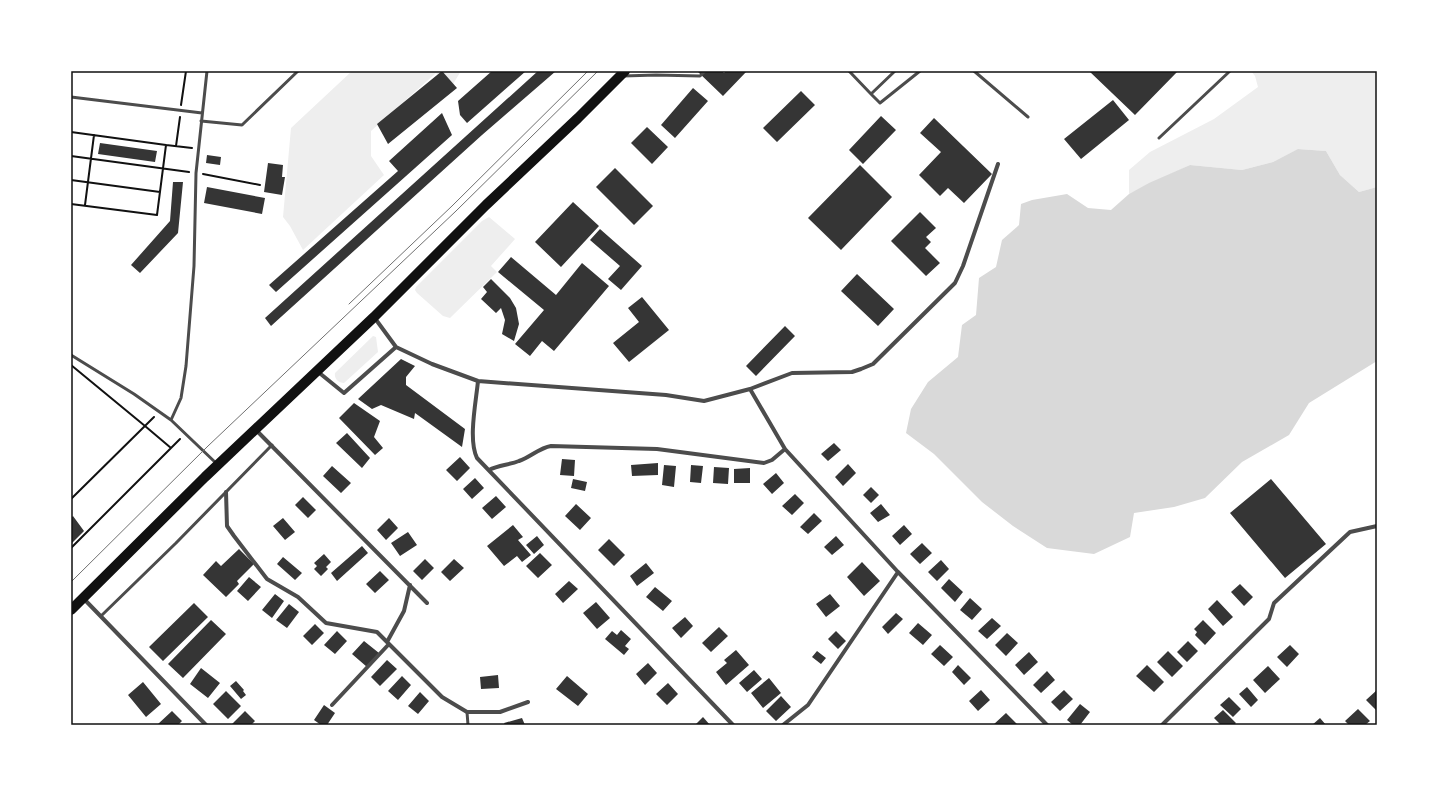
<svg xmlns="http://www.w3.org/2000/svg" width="1448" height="796" viewBox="0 0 1448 796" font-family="Rubik,sans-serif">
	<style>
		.green { fill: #eee }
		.water { fill: #d9d9d9 }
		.building { fill: #353535 }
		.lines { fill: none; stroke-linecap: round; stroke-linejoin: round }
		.path { stroke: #111; stroke-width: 2 }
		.service { stroke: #4c4c4c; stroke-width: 3 }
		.minor { stroke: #4c4c4c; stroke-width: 4 }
		.primary { stroke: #111; stroke-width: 10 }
		.tram { stroke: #707070; stroke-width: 1 }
		.neatline { fill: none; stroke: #111; stroke-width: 1.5 }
	</style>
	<rect width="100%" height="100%" fill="#fff"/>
	<path class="green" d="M 352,71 L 461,71 L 450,89 L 436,73 L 371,131 L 371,156 L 384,175 L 303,250 L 290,226 L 283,217 L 291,128 Z
		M 1251,71 L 1377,71 L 1377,187 L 1359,192 L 1340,175 L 1326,151 L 1299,149 L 1273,162 L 1242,170 L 1190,165 L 1129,194 L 1129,170 L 1150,152 L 1214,119 L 1258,87 L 1255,76 Z
		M 489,217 L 515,239 L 491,266 L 497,272 L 450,318 L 443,316 L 417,293 L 415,290 L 416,287 L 482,221 Z
		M 373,336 L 376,337 L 378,352 L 344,383 C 338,383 334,378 335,373 Z"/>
	<path class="water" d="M 1298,149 L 1326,151 L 1340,175 L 1359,192 L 1377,187 L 1377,361 L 1309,403 L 1289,435 L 1242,462 L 1205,498 L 1174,507 L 1134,513 L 1130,537 L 1094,554 L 1047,548 L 1013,526 L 982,502 L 934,454 L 906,433 L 911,409 L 928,382 L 958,357 L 962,325 L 976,315 L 979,278 L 996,267 L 1002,240 L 1019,225 L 1021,204 L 1032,200 L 1067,194 L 1088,208 L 1111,210 L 1129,194 L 1149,183 L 1190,165 L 1242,170 L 1273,162 Z"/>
	<path class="building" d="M 442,71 L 457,88 L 388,144 L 377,124 Z
		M 492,71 L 526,71 L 467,123 L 460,115 L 458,101 Z
		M 538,71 L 556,71 L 482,135 L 271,326 L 265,318 Z
		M 697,71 L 722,71 L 724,73 L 726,71 L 747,71 L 723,96 Z
		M 1089,71 L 1178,71 L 1135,115 Z
		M 693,88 L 708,101 L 675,138 L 661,125 Z
		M 801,91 L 815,105 L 777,142 L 763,128 Z
		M 1113,100 L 1129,120 L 1081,159 L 1064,139 Z
		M 442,113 L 452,135 L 276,292 L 269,285 L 398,171 L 389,161 Z
		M 881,116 L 896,130 L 863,164 L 849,150 Z
		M 934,118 L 992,174 L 964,203 L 948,188 L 940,196 L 919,175 L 941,152 L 920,133 Z
		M 647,127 L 668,147 L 652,164 L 631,143 Z
		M 100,143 L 157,151 L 155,162 L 98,154 Z
		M 207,155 L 221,157 L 220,165 L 206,163 Z
		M 268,163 L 283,165 L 282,177 L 285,177 L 282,195 L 264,192 Z
		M 860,165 L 892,197 L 841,250 L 808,218 Z
		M 615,168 L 653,206 L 634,225 L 596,187 Z
		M 173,182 L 183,182 L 178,233 L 140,273 L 131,265 L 170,221 Z
		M 207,187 L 265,198 L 262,214 L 204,203 Z
		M 573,202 L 599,226 L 561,267 L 535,242 Z
		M 920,212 L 936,228 L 926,237 L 931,242 L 925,248 L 940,263 L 926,276 L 891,241 Z
		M 600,229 L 642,266 L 621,290 L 608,279 L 620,266 L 590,240 Z
		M 511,257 L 556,295 L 582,263 L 609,286 L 554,351 L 542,341 L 530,356 L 515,344 L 544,310 L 498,272 Z
		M 857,274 L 894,309 L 878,326 L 841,291 Z
		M 491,279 L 510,298 L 516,308 L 519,324 L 514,341 L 502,334 L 505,320 L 501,308 L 496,313 L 481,299 L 487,292 L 483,287 Z
		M 642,297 L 669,330 L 629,362 L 613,343 L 639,322 L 628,308 Z
		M 785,326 L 795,336 L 756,376 L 746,366 Z
		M 401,359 L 415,366 L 406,377 L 406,385 L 465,429 L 462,447 L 415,413 L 414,419 L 381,405 L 372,409 L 358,399 Z
		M 354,403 L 380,421 L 374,437 L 383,448 L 375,455 L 339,418 Z
		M 347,433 L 370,458 L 362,468 L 336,443 Z
		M 834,443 L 841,450 L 828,461 L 821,454 Z
		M 460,457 L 470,468 L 457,481 L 446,470 Z
		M 562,459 L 575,460 L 574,476 L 560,475 Z
		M 658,463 L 658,475 L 632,476 L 631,465 Z
		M 848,464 L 856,473 L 843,486 L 835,477 Z
		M 664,465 L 676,466 L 674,487 L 662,485 Z
		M 691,465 L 703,466 L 701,483 L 690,482 Z
		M 332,466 L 351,483 L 341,493 L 323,476 Z
		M 714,467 L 729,468 L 728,484 L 713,483 Z
		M 750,468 L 750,483 L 734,483 L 734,469 Z
		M 776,473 L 784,483 L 772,494 L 763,484 Z
		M 475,478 L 484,488 L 472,499 L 463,489 Z
		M 573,479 L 587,482 L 585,491 L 571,488 Z
		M 1271,479 L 1326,544 L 1285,578 L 1230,513 Z
		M 871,487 L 879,495 L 871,503 L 863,495 Z
		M 795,494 L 804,503 L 792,515 L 782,506 Z
		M 496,496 L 506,507 L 492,519 L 482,508 Z
		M 303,497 L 316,510 L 308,518 L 295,505 Z
		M 576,504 L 591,518 L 580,530 L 565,516 Z
		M 881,504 L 890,515 L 878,522 L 870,513 Z
		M 814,513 L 822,521 L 808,534 L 800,527 Z
		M 73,516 L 84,531 L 71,544 L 71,518 Z
		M 283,518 L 295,532 L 285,540 L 273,526 Z
		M 389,518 L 398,528 L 386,540 L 377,530 Z
		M 513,525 L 523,537 L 518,540 L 531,555 L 522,562 L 517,556 L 504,566 L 487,546 Z
		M 904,525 L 912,534 L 900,545 L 892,536 Z
		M 408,532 L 417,545 L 400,556 L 391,543 Z
		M 537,536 L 544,545 L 534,554 L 526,545 Z
		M 836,536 L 844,545 L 832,555 L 824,547 Z
		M 609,539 L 625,555 L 614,566 L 598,550 Z
		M 922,543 L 932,553 L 920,564 L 910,554 Z
		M 362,546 L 368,553 L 337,581 L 331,573 Z
		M 239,549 L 254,564 L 237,581 L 239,584 L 226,597 L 203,575 L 216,561 L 221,566 Z
		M 540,553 L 552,565 L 538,578 L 526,566 Z
		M 324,554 L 331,562 L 326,567 L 328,569 L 321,576 L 314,569 L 317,566 L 314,563 Z
		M 283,557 L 302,573 L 295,580 L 277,564 Z
		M 425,559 L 434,568 L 422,580 L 413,571 Z
		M 454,559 L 464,568 L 450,581 L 441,572 Z
		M 941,560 L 949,569 L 937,581 L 928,572 Z
		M 862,562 L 880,581 L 864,596 L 847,577 Z
		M 646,563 L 654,573 L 637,586 L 630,576 Z
		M 380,571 L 389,580 L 375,593 L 366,584 Z
		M 249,577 L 261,587 L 248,601 L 237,591 Z
		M 949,579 L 963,592 L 955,602 L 941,588 Z
		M 569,581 L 578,589 L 563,603 L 555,594 Z
		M 1240,584 L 1253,597 L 1244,606 L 1231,592 Z
		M 655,587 L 672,601 L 663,611 L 646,597 Z
		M 275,594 L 284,601 L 272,618 L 262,610 Z
		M 830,594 L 840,606 L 826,617 L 816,604 Z
		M 970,598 L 982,609 L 972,620 L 960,610 Z
		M 1217,600 L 1233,617 L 1223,626 L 1208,609 Z
		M 596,602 L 610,618 L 597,629 L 583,613 Z
		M 194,603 L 208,617 L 163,661 L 149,647 Z
		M 289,604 L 299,612 L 287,628 L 276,620 Z
		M 896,613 L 903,619 L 888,634 L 882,627 Z
		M 685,617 L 693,626 L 681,638 L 672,628 Z
		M 992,618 L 1001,626 L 987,639 L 978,631 Z
		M 211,620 L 226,634 L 183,678 L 168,664 Z
		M 1203,620 L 1216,633 L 1205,645 L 1195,635 L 1197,632 L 1194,629 Z
		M 918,623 L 932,635 L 923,645 L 909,633 Z
		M 315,624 L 324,633 L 312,645 L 303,636 Z
		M 719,627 L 728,636 L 711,652 L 702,643 Z
		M 621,630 L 631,639 L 625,646 L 629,649 L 624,655 L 605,639 L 612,631 L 617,635 Z
		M 337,631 L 347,641 L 335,654 L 324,645 Z
		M 836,631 L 846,641 L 838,649 L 828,639 Z
		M 1007,633 L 1018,643 L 1006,656 L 995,645 Z
		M 364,641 L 379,653 L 367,667 L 352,654 Z
		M 1188,641 L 1198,651 L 1187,662 L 1177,652 Z
		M 940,645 L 953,657 L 944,666 L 931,654 Z
		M 1290,645 L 1299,654 L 1287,667 L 1277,657 Z
		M 736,650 L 749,665 L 726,685 L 716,672 L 727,663 L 724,660 Z
		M 817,651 L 826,658 L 821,664 L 812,657 Z
		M 1168,651 L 1183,666 L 1172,677 L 1157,662 Z
		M 1029,652 L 1038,662 L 1024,675 L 1015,665 Z
		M 387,660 L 397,669 L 380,686 L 371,677 Z
		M 648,663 L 657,673 L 645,685 L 636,674 Z
		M 958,665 L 971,678 L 964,685 L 952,672 Z
		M 1147,665 L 1164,682 L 1154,692 L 1136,676 Z
		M 1268,666 L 1280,679 L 1265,693 L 1253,680 Z
		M 201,668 L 220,683 L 208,698 L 190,684 Z
		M 754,670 L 762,679 L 747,692 L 739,683 Z
		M 1047,671 L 1055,680 L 1041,693 L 1033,685 Z
		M 498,675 L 499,688 L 481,689 L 480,677 Z
		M 402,676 L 411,685 L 398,700 L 388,691 Z
		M 567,676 L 588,694 L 578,706 L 556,689 Z
		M 769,678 L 781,693 L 763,708 L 751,693 Z
		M 236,681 L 244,690 L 243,691 L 246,695 L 241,699 L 230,686 Z
		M 143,682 L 161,704 L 146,717 L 128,695 Z
		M 668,683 L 678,694 L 667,705 L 656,694 Z
		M 1247,687 L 1258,700 L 1251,707 L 1239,694 Z
		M 981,690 L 990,700 L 978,711 L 969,701 Z
		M 1064,690 L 1073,699 L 1060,711 L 1051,702 Z
		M 1377,690 L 1377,711 L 1366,700 Z
		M 226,691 L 241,706 L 228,719 L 213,704 Z
		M 420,692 L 429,701 L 418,714 L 408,706 Z
		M 781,696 L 791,707 L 776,721 L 766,711 Z
		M 1229,697 L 1241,709 L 1233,717 L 1220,705 Z
		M 1080,704 L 1090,712 L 1080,725 L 1073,725 L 1067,720 Z
		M 324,705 L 335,713 L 327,725 L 321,725 L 314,720 Z
		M 1358,709 L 1370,721 L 1365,725 L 1349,725 L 1345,721 Z
		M 1223,710 L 1236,723 L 1234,725 L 1221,725 L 1214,718 Z
		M 172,711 L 182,721 L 178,725 L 159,725 L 158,724 Z
		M 245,711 L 255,721 L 251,725 L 233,725 L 232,724 Z
		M 1006,713 L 1018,725 L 993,725 Z
		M 703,717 L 710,725 L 695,725 Z
		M 522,718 L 525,725 L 505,725 L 504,723 Z
		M 1320,718 L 1326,725 L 1312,725 Z"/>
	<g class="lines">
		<path class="path" d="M 181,105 L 186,71
			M 71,132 L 166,145 L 157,215 L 71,204
			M 166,145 L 192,148
			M 176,146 L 180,117
			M 71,156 L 189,172
			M 203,174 L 260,185
			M 71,180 L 160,192
			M 85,205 L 94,135
			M 71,365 L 145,426 L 171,448
			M 71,499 L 154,417
			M 71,548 L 180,439"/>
		<path class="service" d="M 849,71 L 871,94 L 895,71
			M 974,71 L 1028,117
			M 623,76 L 656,75 L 700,76 L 705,71
			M 871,94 L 880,103 L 920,71
			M 71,97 L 202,113
			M 201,121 L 242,125 L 298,71
			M 1159,138 L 1230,71
			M 71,355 L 134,394 L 171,420 L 217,464
			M 171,420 L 181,398 L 186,366 L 194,266 L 196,173 L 207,71
			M 101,616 L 176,543 L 272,445
			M 467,712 L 468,725"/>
		<path class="minor" d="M 374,317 L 396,347 L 432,364 L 478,381 L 666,395 L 704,401 L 750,389 L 792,373 L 852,372 L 861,369 L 873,364 L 955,283 L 963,266 L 998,164
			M 317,371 L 344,393 L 396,347
			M 478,381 C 476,402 468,440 477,458 L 733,725
			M 750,389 L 785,449
			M 256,430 L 427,603
			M 489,470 C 498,465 509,465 519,461 C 531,457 539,448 551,446 L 657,449 L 764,463 L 772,460 L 785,449 L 898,572 L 1047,725
			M 226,492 L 227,526 L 234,536 L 267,579 L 298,597 L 326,623 L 377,632 L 442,697 L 467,712 L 500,712 L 528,702
			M 84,599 L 206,725
			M 387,642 L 404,611 L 410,585
			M 332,705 L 389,644
			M 783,725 L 808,705 L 898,572
			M 1162,725 L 1269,619 L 1274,603 L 1350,532 L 1377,526"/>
		<path class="primary" d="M 71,610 L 205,477 L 374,317 L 486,205 L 578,118 L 625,71"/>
		<path class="tram" d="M 349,304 L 452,206 L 588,71
			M 71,582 L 208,446 L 456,211 L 598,71"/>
	</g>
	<rect width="1448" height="796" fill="none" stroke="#ffffff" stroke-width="144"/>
	<rect x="72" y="72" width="1304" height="652" class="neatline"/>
</svg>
